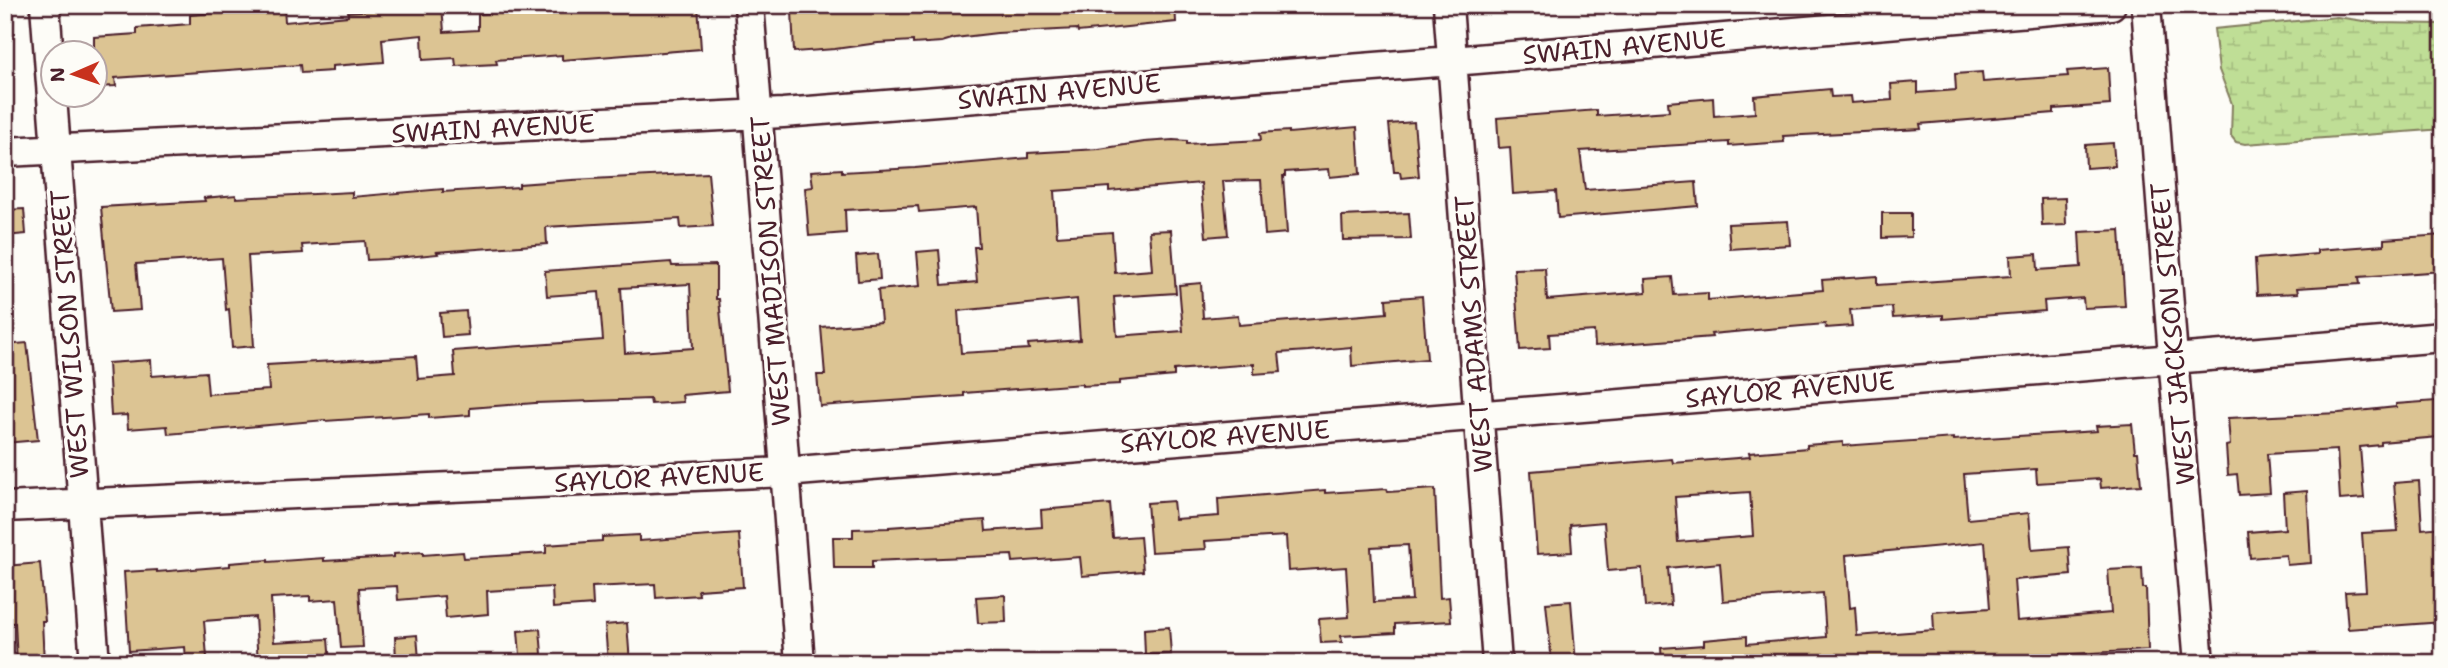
<svg xmlns="http://www.w3.org/2000/svg" width="2448" height="668" viewBox="0 0 2448 668" font-family="'Shantell Sans',sans-serif">
	<style>
		.wetland { fill: url(#wetland-marsh); stroke: #847e60; stroke-width: 2 }
		.building { fill: #dcc493; stroke: #4a1f2b; stroke-width: 2; fill-rule: evenodd }
		.lines { fill: none; stroke-linecap: round; stroke-linejoin: round }
		.minor-casing { stroke: #4a1f2b; stroke-width: 33 }
		.minor { stroke: #fdfcf7; stroke-width: 28 }
		.labels { text-anchor: middle; dominant-baseline: central; stroke-width: 7; stroke-linejoin: round; paint-order: stroke }
		.street-label { font-size: 26px; fill: #4a1f2b; stroke: #fdfcf7 }
	</style>
	<defs>
		<pattern id="wetland-marsh" width="20" height="14" patternUnits="userSpaceOnUse" patternTransform="scale(1.75)"><rect width="20" height="14" fill="#bfde96"/><path d="M1 5h8M5 5V1M11 12h8M15 12V8" fill="none" stroke="#a6be81"/></pattern>
	</defs>
	<rect width="100%" height="100%" fill="#fdfcf7"/>
	<filter id="ink" filterUnits="userSpaceOnUse"><feTurbulence type="fractalNoise" baseFrequency=".0143" numOctaves="2"/><feDisplacementMap in="SourceGraphic" scale="14" xChannelSelector="R" yChannelSelector="G"/><feConvolveMatrix kernelMatrix="1 2 1 2 8 2 1 2 1" color-interpolation-filters="sRGB"/></filter>
	<g filter="url(#ink)">
		<path class="wetland" d="M 2337,17 L 2377,23 L 2443,24 L 2443,129 L 2245,144 L 2236,142 L 2231,136 L 2232,104 L 2219,70 L 2214,29 Z"/>
		<path class="building" d="M 399,5 L 442,5 L 444,32 L 478,30 L 478,14 L 558,8 L 558,5 L 653,5 L 653,7 L 698,5 L 701,49 L 562,60 L 562,55 L 496,60 L 497,64 L 456,66 L 455,58 L 423,60 L 422,35 L 382,39 L 384,62 L 332,66 L 332,71 L 301,73 L 300,65 L 115,78 L 116,86 L 94,87 L 94,37 L 137,34 L 137,28 L 190,24 L 190,15 L 284,7 L 285,22 L 348,16 L 348,12 L 399,8 Z
			M 847,5 L 1175,5 L 1176,22 L 1078,32 L 1077,29 L 997,33 L 955,38 L 942,42 L 913,44 L 913,41 L 878,43 L 835,49 L 794,52 L 792,11 L 847,7 Z
			M 2108,68 L 2110,105 L 2054,109 L 2054,113 L 1920,124 L 1921,129 L 1783,136 L 1784,142 L 1729,146 L 1729,142 L 1580,151 L 1585,190 L 1696,182 L 1698,206 L 1558,218 L 1556,191 L 1513,194 L 1510,147 L 1499,148 L 1497,118 L 1597,110 L 1597,116 L 1669,111 L 1668,102 L 1713,98 L 1714,116 L 1755,113 L 1754,96 L 1830,89 L 1831,97 L 1850,96 L 1851,103 L 1892,100 L 1891,84 L 1918,82 L 1918,93 L 1956,90 L 1955,74 L 1982,72 L 1983,82 L 2068,76 L 2067,71 Z
			M 1414,122 L 1419,176 L 1401,178 L 1400,172 L 1394,172 L 1389,124 Z
			M 1357,127 L 1360,174 L 1330,177 L 1329,169 L 1285,172 L 1285,176 L 1283,176 L 1287,233 L 1265,235 L 1261,180 L 1223,181 L 1228,235 L 1206,237 L 1201,183 L 1109,191 L 1109,187 L 1054,191 L 1057,236 L 1112,232 L 1115,273 L 1152,270 L 1149,231 L 1171,230 L 1176,293 L 1114,297 L 1117,336 L 1183,331 L 1179,285 L 1201,283 L 1203,318 L 1238,315 L 1239,325 L 1387,313 L 1386,299 L 1422,296 L 1427,359 L 1352,366 L 1351,347 L 1308,351 L 1279,353 L 1281,372 L 1254,374 L 1254,364 L 1174,370 L 1174,376 L 1120,381 L 1120,384 L 1082,386 L 1082,384 L 964,393 L 964,396 L 820,406 L 817,375 L 825,375 L 821,327 L 881,322 L 878,290 L 920,286 L 917,252 L 939,250 L 942,285 L 977,282 L 974,247 L 979,247 L 976,207 L 919,212 L 918,206 L 845,210 L 846,233 L 809,236 L 805,188 L 813,187 L 811,171 L 842,169 L 842,172 L 915,168 L 1028,158 L 1028,153 L 1099,149 L 1144,142 L 1173,140 L 1187,141 L 1187,144 L 1261,140 L 1260,133 L 1289,131 L 1289,133 ZM 1077,299 L 1080,340 L 1028,344 L 1029,349 L 961,353 L 958,311 Z
			M 2113,143 L 2115,166 L 2086,168 L 2085,145 Z
			M 708,173 L 713,226 L 681,228 L 680,219 L 546,227 L 547,244 L 437,252 L 438,254 L 386,259 L 367,260 L 365,241 L 302,245 L 303,253 L 248,256 L 254,346 L 232,348 L 229,309 L 226,310 L 222,258 L 136,264 L 140,310 L 111,312 L 101,207 L 205,201 L 204,198 L 236,195 L 236,198 L 352,192 L 352,197 L 443,189 L 443,192 L 519,187 L 519,184 L 572,180 Z
			M 2065,198 L 2066,225 L 2042,226 L 2041,199 Z
			M 24,209 L 26,234 L 5,236 L 5,210 Z
			M 1409,213 L 1411,239 L 1343,240 L 1342,216 Z
			M 1882,213 L 1911,213 L 1911,237 L 1882,238 Z
			M 1788,221 L 1790,245 L 1730,249 L 1728,224 Z
			M 2120,230 L 2125,306 L 2084,308 L 2083,298 L 2044,301 L 2045,311 L 1943,319 L 1943,315 L 1893,318 L 1892,307 L 1850,310 L 1852,326 L 1826,328 L 1825,324 L 1711,334 L 1712,337 L 1595,346 L 1594,331 L 1549,334 L 1550,348 L 1520,350 L 1514,269 L 1545,268 L 1547,300 L 1646,292 L 1645,279 L 1672,277 L 1674,295 L 1708,293 L 1708,300 L 1823,290 L 1822,280 L 1877,276 L 1877,285 L 2011,276 L 2010,256 L 2037,254 L 2038,270 L 2081,267 L 2079,232 Z
			M 2443,235 L 2443,271 L 2359,277 L 2360,284 L 2297,288 L 2298,293 L 2257,295 L 2255,259 L 2317,254 L 2317,250 L 2384,245 L 2384,239 Z
			M 878,254 L 880,279 L 858,281 L 856,256 Z
			M 671,262 L 672,266 L 716,265 L 716,299 L 719,299 L 728,391 L 682,395 L 683,402 L 651,404 L 650,399 L 535,403 L 470,408 L 470,415 L 429,418 L 429,414 L 325,421 L 325,420 L 168,434 L 167,426 L 128,429 L 127,415 L 111,416 L 108,363 L 151,360 L 152,376 L 206,372 L 208,394 L 269,390 L 267,365 L 416,356 L 418,379 L 455,376 L 453,351 L 603,340 L 599,292 L 547,296 L 545,271 ZM 690,284 L 693,348 L 625,353 L 621,288 Z
			M 466,311 L 468,335 L 442,337 L 440,313 Z
			M 27,343 L 38,440 L 5,443 L 5,345 Z
			M 2436,401 L 2439,437 L 2381,442 L 2381,445 L 2360,447 L 2364,498 L 2340,500 L 2337,450 L 2267,454 L 2270,493 L 2239,495 L 2237,474 L 2228,475 L 2226,446 L 2230,445 L 2228,418 L 2339,413 L 2396,407 L 2396,404 Z
			M 2132,424 L 2135,452 L 2138,452 L 2141,485 L 2101,488 L 2100,479 L 2037,483 L 2036,469 L 1964,474 L 1968,519 L 2029,513 L 2032,550 L 2069,547 L 2071,575 L 2014,580 L 2017,621 L 2111,613 L 2108,570 L 2142,568 L 2143,588 L 2146,588 L 2148,650 L 2052,655 L 1967,663 L 1662,663 L 1661,648 L 1704,645 L 1704,640 L 1747,636 L 1747,644 L 1826,637 L 1823,593 L 1723,601 L 1720,563 L 1668,568 L 1671,605 L 1645,607 L 1642,568 L 1608,571 L 1604,522 L 1570,525 L 1572,552 L 1537,554 L 1531,471 L 1672,459 L 1673,463 L 1750,457 L 1749,453 L 1807,448 L 1807,445 L 1843,442 L 1843,446 L 1954,438 L 1954,440 L 2097,431 L 2096,426 ZM 1750,492 L 1753,536 L 1678,542 L 1675,497 ZM 1985,542 L 1990,608 L 1933,612 L 1934,630 L 1857,636 L 1855,607 L 1850,608 L 1846,555 Z
			M 2419,481 L 2422,529 L 2443,527 L 2443,554 L 2439,554 L 2443,622 L 2348,629 L 2345,592 L 2366,591 L 2362,533 L 2398,531 L 2394,483 Z
			M 1387,489 L 1388,492 L 1435,489 L 1440,598 L 1449,597 L 1451,621 L 1395,624 L 1395,633 L 1341,636 L 1342,642 L 1321,643 L 1319,619 L 1349,617 L 1346,567 L 1288,571 L 1286,536 L 1205,541 L 1206,549 L 1151,552 L 1147,503 L 1173,501 L 1175,519 L 1219,516 L 1218,499 L 1325,490 L 1325,493 ZM 1408,545 L 1412,600 L 1374,602 L 1371,547 Z
			M 2307,491 L 2311,563 L 2287,565 L 2286,555 L 2250,558 L 2248,532 L 2285,529 L 2283,493 Z
			M 1110,504 L 1113,538 L 1140,536 L 1143,571 L 1082,576 L 1080,557 L 1013,562 L 1012,555 L 872,561 L 872,568 L 834,568 L 833,537 L 853,537 L 853,529 L 889,528 L 889,527 L 985,520 L 986,531 L 1042,527 L 1041,510 Z
			M 739,534 L 743,587 L 698,590 L 699,595 L 656,598 L 655,584 L 592,587 L 593,605 L 553,608 L 552,587 L 487,591 L 488,614 L 446,618 L 444,596 L 398,600 L 397,586 L 359,588 L 363,647 L 341,648 L 337,599 L 310,601 L 310,596 L 271,598 L 274,642 L 328,639 L 330,663 L 258,663 L 255,617 L 204,621 L 207,657 L 186,659 L 185,647 L 129,651 L 124,572 L 157,570 L 157,572 L 230,566 L 230,563 L 268,560 L 268,562 L 324,558 L 324,561 L 394,557 L 394,554 L 423,552 L 423,555 L 463,552 L 464,558 L 546,553 L 546,545 L 602,541 L 602,537 L 639,535 L 639,541 Z
			M 40,563 L 45,621 L 42,621 L 44,663 L 17,663 L 15,623 L 8,624 L 5,566 Z
			M 1005,595 L 1006,622 L 978,623 L 976,597 Z
			M 1571,601 L 1576,663 L 1552,663 L 1546,603 Z
			M 627,623 L 630,663 L 608,663 L 605,625 Z
			M 1169,627 L 1171,654 L 1145,655 L 1144,629 Z
			M 540,629 L 542,654 L 520,655 L 518,631 Z
			M 417,635 L 419,660 L 396,662 L 395,637 Z"/>
		<g class="lines">
			<g class="minor-casing">
				<path id="minor" d="M 45,5 L 95,663
					M 749,5 L 800,663
					M 1448,5 L 1497,663
					M 2146,5 L 2173,357 L 2199,663
					M 5,152 L 783,113 L 1477,59 L 2111,5
					M 5,507 L 785,472 L 2443,337"/>
			</g>
			<use href="#minor" class="minor"/>
		</g>
	</g>
	<g class="labels">
		<g class="street-label">
			<text transform="translate(1624 46) rotate(-5)">SWAIN AVENUE</text>
			<text transform="translate(1059 91) rotate(-5)">SWAIN AVENUE</text>
			<text transform="translate(493 128) rotate(-3)">SWAIN AVENUE</text>
			<text transform="translate(770 271) rotate(-94)">WEST MADISON STREET</text>
			<text transform="translate(69 334) rotate(-94)">WEST WILSON STREET</text>
			<text transform="translate(1473 334) rotate(-94)">WEST ADAMS STREET</text>
			<text transform="translate(2172 334) rotate(-95)">WEST JACKSON STREET</text>
			<text transform="translate(1790 389) rotate(-5)">SAYLOR AVENUE</text>
			<text transform="translate(1225 436) rotate(-4)">SAYLOR AVENUE</text>
			<text transform="translate(659 477) rotate(-3)">SAYLOR AVENUE</text>
		</g>
	</g>
	<rect width="2448" height="668" fill="none" stroke="#fdfcf7" stroke-width="28"/>
	<rect x="14" y="14" width="2420" height="640" fill="none" stroke="#4a1f2b" stroke-width="2.5" filter="url(#ink)"/>
	<g transform="translate(74 74) rotate(268)"><circle r="33" fill="#fdfcf7" stroke="#b5a4a5" stroke-width="2"/>
	<path d="M0-5L12 26L0 18L-12 26Z" fill="#c8321e"/>
	<text y="-10" font-size="19" font-weight="bold" text-anchor="middle" fill="#4a1f2b">N</text>
	</g>
</svg>
